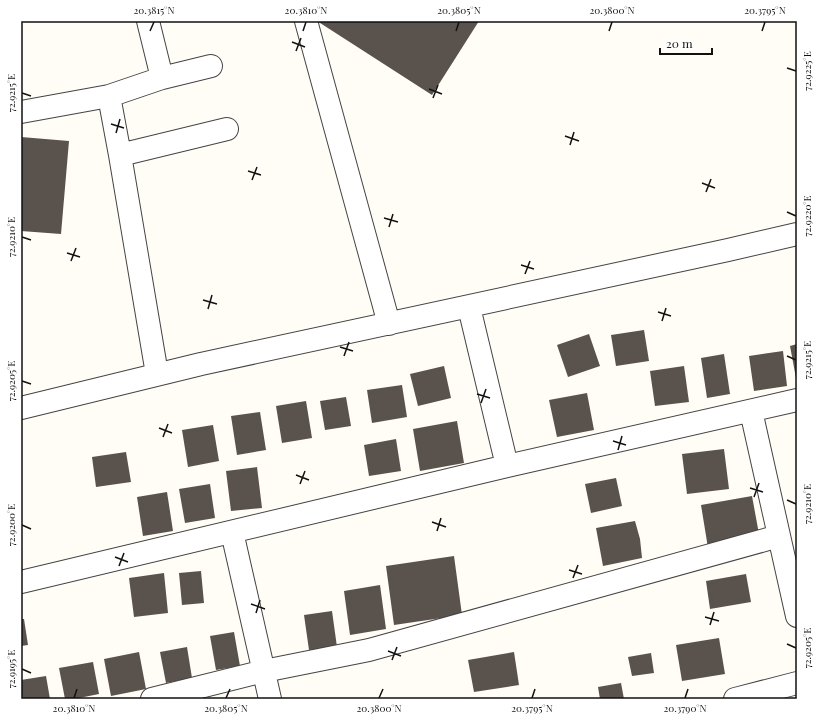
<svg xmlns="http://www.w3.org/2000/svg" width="818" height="720" viewBox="0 0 818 720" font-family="'Playfair Display',serif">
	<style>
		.building { fill: #5a524d }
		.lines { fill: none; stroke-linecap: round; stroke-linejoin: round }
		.minor-casing { stroke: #444; stroke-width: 24 }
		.minor { stroke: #fff; stroke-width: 22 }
		.ticks { fill: none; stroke: #111; stroke-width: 1.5 }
		.neatline { fill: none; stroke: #111; stroke-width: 1.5 }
		.ticks-label { font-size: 10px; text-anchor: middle; fill: #111 }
	</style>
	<rect width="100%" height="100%" fill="#fffdf5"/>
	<path class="building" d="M 317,21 L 479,21 L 432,95 Z
		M 21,137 L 69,141 L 61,234 L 21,231 Z
		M 644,330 L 649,361 L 616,366 L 611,335 Z
		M 589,334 L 600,366 L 568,377 L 557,345 Z
		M 797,344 L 797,378 L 796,378 L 790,346 Z
		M 783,351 L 787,386 L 754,391 L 749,356 Z
		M 724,354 L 730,394 L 707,398 L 701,358 Z
		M 444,366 L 451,398 L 418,406 L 410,374 Z
		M 684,366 L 689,402 L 655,406 L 650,371 Z
		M 402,385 L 407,417 L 372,423 L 367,390 Z
		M 587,393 L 594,430 L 557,437 L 549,400 Z
		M 346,397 L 351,426 L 325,430 L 320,401 Z
		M 306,401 L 312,438 L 282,443 L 276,406 Z
		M 260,412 L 266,450 L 237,455 L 231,416 Z
		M 457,421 L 464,463 L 420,471 L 413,429 Z
		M 213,425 L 219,461 L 188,467 L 182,430 Z
		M 396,439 L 401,471 L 369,476 L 364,445 Z
		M 724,449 L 729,489 L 687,494 L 682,454 Z
		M 126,452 L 131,482 L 96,487 L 92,457 Z
		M 257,467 L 262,508 L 231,511 L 226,471 Z
		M 616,478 L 622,506 L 591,513 L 585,484 Z
		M 210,484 L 215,518 L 185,523 L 179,489 Z
		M 167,492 L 173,531 L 143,536 L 137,497 Z
		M 752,496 L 761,545 L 709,554 L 701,505 Z
		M 635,521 L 640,539 L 642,558 L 603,566 L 596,528 Z
		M 454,556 L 462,615 L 394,625 L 386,566 Z
		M 201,571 L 204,603 L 182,605 L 179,573 Z
		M 164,573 L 168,613 L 134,617 L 129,578 Z
		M 746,574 L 751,602 L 710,609 L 706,581 Z
		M 380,585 L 386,629 L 350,635 L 344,591 Z
		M 332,611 L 337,647 L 309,650 L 304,615 Z
		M 21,619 L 24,619 L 28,645 L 21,646 Z
		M 234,632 L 240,666 L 216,670 L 210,636 Z
		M 719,638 L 725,674 L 682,681 L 676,645 Z
		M 187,647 L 192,678 L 166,683 L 160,652 Z
		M 139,652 L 146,689 L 111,696 L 104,659 Z
		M 514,652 L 519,685 L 474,692 L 468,660 Z
		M 651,653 L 654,673 L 632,676 L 628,657 Z
		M 93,662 L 99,694 L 74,699 L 65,699 L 59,668 Z
		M 46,676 L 50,699 L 21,699 L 21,680 Z
		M 621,683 L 624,699 L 600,699 L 598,687 Z"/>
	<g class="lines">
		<g class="minor-casing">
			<path id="minor" d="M 148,21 L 162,78 L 109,96 L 120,155 L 157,374
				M 306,21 L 389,324
				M 162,78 L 211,66
				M 21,112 L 109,96
				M 120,155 L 227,129
				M 469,307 L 507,466
				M 21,408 L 201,364 L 728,250 L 797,234
				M 751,411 L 797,616
				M 232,532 L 270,699
				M 21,582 L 507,466 L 797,400
				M 152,699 L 264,671 L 369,650 L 779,536
				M 735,699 L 797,683"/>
		</g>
		<use href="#minor" class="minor"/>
	</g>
	<path class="ticks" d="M 150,31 L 154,22M 303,31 L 306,22M 456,31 L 459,22M 609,31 L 612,22M 762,31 L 765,22M 292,42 L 305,47M 296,51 L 301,38M 787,68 L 796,71M 429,89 L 442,94M 22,93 L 31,96M 433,98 L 438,85M 111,124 L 124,128M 116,133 L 120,119M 565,136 L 579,141M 570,145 L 574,132M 248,171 L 261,175M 252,180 L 257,167M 702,183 L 715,188M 706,192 L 711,179M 787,212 L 796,216M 384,218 L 398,222M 389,227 L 393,214M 22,237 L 31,240M 67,253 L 80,257M 71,261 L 76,248M 521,265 L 534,269M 525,274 L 530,261M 203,300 L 217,304M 208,309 L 212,295M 658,312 L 671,316M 662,321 L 666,308M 340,347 L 353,351M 344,356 L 349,342M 787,356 L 796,360M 22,381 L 31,384M 477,394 L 490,398M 481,403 L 486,389M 159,428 L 172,433M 163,437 L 168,424M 613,441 L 626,445M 618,450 L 622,436M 296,475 L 309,480M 300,484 L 305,471M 750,488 L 763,492M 754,497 L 759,483M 787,500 L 796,504M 432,522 L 446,527M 22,525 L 31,529M 437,531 L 441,518M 115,557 L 128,562M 119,566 L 124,553M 569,570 L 582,574M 573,578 L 578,565M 251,604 L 265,609M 256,613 L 260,600M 705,617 L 719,621M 710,625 L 714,612M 787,644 L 796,648M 388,651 L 401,656M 392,660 L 397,647M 22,669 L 31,673M 74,698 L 77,689M 226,698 L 230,689M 379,698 L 383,689M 532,698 L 535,689M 685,698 L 688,689"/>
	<rect width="818" height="720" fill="none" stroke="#ffffff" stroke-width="44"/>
	<path d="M660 48v6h52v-6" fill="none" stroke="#111111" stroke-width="2"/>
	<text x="666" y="48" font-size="12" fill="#111111" stroke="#ffffff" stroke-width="3" paint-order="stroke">20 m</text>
	<rect x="22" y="22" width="774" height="676" class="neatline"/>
	<g class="ticks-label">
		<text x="154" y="14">20.3815°N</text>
		<text x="306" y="14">20.3810°N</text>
		<text x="459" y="14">20.3805°N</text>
		<text x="612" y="14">20.3800°N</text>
		<text x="765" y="14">20.3795°N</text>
		<text transform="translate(807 71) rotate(-90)" y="4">72.9225°E</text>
		<text transform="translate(11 93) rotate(-90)" y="4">72.9215°E</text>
		<text transform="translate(807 216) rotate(-90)" y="4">72.9220°E</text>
		<text transform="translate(11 237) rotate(-90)" y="4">72.9210°E</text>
		<text transform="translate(807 360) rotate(-90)" y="4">72.9215°E</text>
		<text transform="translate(11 381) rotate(-90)" y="4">72.9205°E</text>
		<text transform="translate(807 504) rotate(-90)" y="4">72.9210°E</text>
		<text transform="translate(11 525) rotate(-90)" y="4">72.9200°E</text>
		<text transform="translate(807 648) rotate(-90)" y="4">72.9205°E</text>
		<text transform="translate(11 669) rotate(-90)" y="4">72.9195°E</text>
		<text x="74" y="712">20.3810°N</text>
		<text x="226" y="712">20.3805°N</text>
		<text x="379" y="712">20.3800°N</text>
		<text x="532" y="712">20.3795°N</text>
		<text x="685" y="712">20.3790°N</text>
	</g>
</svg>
